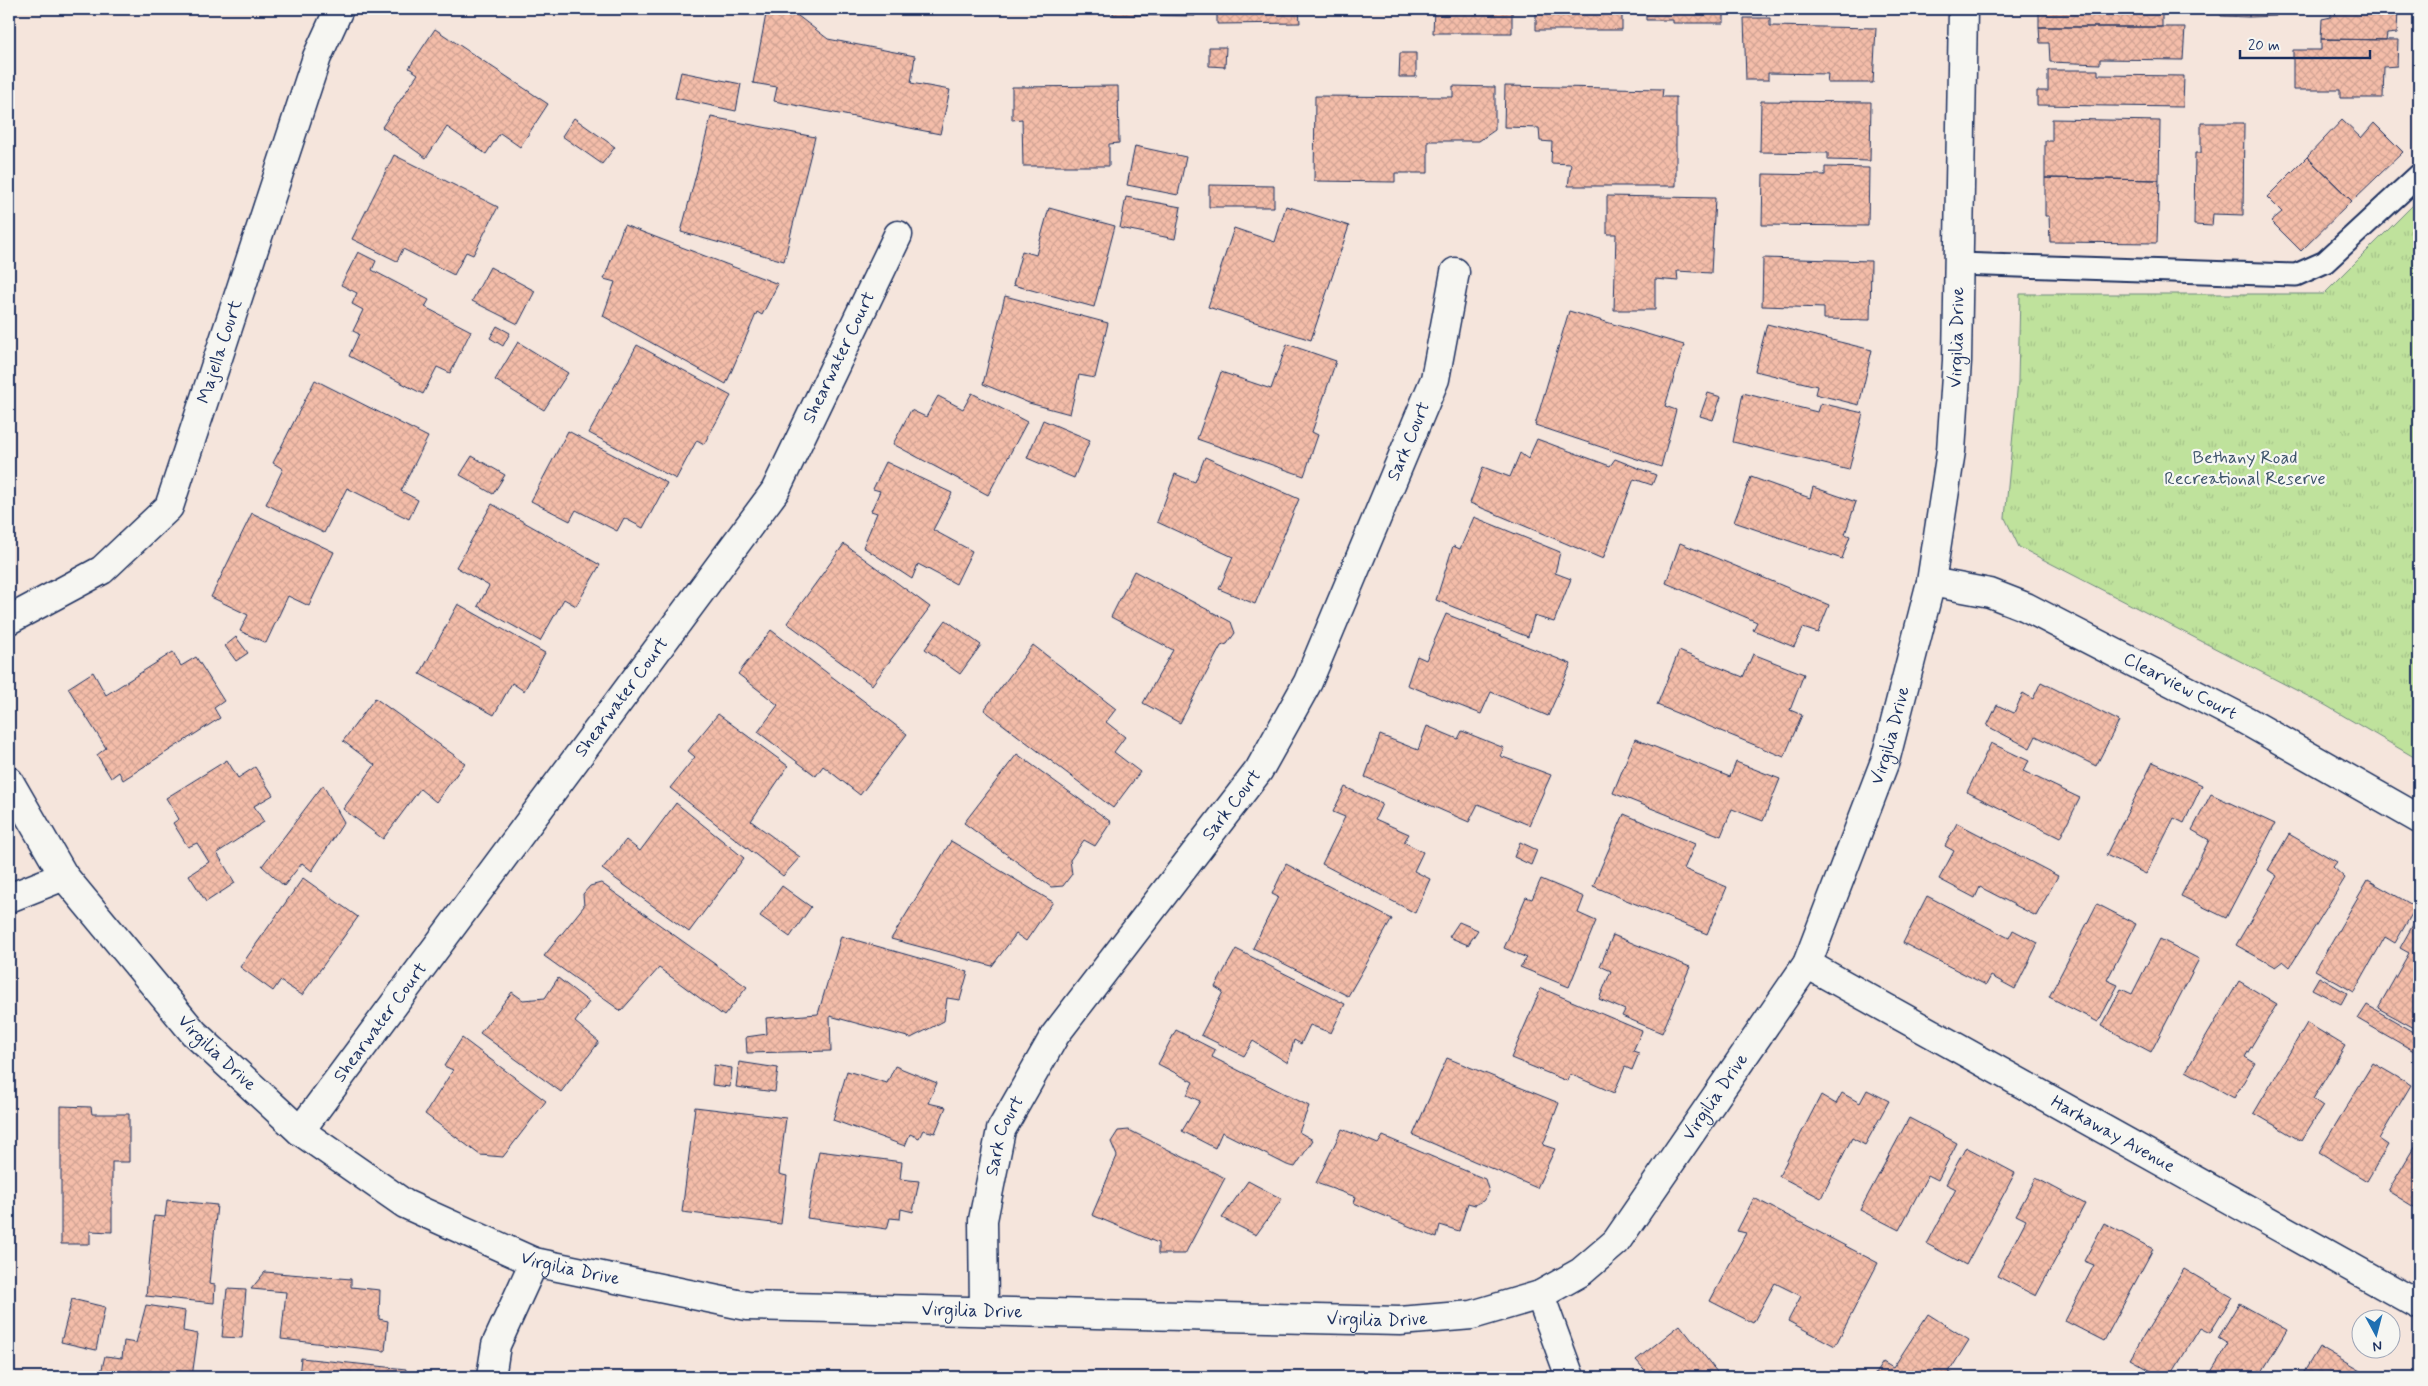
<svg xmlns="http://www.w3.org/2000/svg" width="2428" height="1386" viewBox="0 0 2428 1386" font-family="Mynerve,sans-serif">
	<style>
		.grass { fill: url(#grass-tufts); stroke: #6d887d }
		.building { fill: url(#building-cross-hatch); stroke: #1b2f5e }
		.lines { fill: none; stroke-linecap: round; stroke-linejoin: round }
		.lane-casing { stroke: #1b2f5e; stroke-width: 25 }
		.street-casing { stroke: #1b2f5e; stroke-width: 31 }
		.secondary-casing { stroke: #1b2f5e; stroke-width: 31 }
		.lane { stroke: #f6f6f2; stroke-width: 21 }
		.street { stroke: #f6f6f2; stroke-width: 28 }
		.secondary { stroke: #f6f6f2; stroke-width: 28 }
		.labels { text-anchor: middle; dominant-baseline: central; stroke-width: 4.5; stroke-linejoin: round; paint-order: stroke }
		.street-label { font-size: 18px; fill: #1b2f5e; stroke: #f6f6f2 }
		.park-label { font-size: 18px; fill: #3c536a; stroke: #f6f6f2 }
	</style>
	<defs>
		<pattern id="grass-tufts" width="24" height="20" patternUnits="userSpaceOnUse" patternTransform="scale(1.25)"><rect width="24" height="20" fill="#bfe29c"/><path d="M3 7l-1-3M5 7V3M7 7l1-3M15 17l-1-3M17 17v-4M19 17l1-3" fill="none" stroke="#a4c289"/></pattern>
		<pattern id="building-cross-hatch" width="8" height="8" patternUnits="userSpaceOnUse" patternTransform="scale(1.25)"><rect width="8" height="8" fill="#f4bda9"/><path d="M0 0l8 8M0 8l8-8" fill="none" stroke="#d1a394"/></pattern>
	</defs>
	<rect width="100%" height="100%" fill="#f5e5dc"/>
	<filter id="ink" filterUnits="userSpaceOnUse"><feTurbulence type="fractalNoise" baseFrequency=".02" numOctaves="2"/><feDisplacementMap in="SourceGraphic" scale="10" xChannelSelector="R" yChannelSelector="G"/><feConvolveMatrix kernelMatrix="1 2 1 2 8 2 1 2 1" color-interpolation-filters="sRGB"/></filter>
	<g filter="url(#ink)">
		<path class="grass" d="M 2419,199 L 2419,760 L 2325,705 L 2019,547 L 2005,518 L 2018,381 L 2020,294 L 2324,294 Z"/>
		<path class="building" d="M 767,9 L 789,9 L 828,39 L 915,56 L 911,83 L 950,90 L 940,134 L 774,101 L 777,87 L 753,83 Z
			M 1000,9 L 1076,9 L 1075,13 Z
			M 1113,9 L 1195,9 L 1195,16 L 1113,15 Z
			M 1217,9 L 1299,9 L 1300,23 L 1217,24 Z
			M 1434,9 L 1512,9 L 1512,33 L 1433,33 Z
			M 1536,9 L 1622,9 L 1622,30 L 1536,30 Z
			M 1646,9 L 1724,9 L 1724,23 L 1673,23 L 1673,20 L 1646,20 Z
			M 2050,9 L 2162,9 L 2162,27 L 2039,27 L 2039,10 Z
			M 2220,9 L 2249,9 L 2249,17 L 2221,16 Z
			M 2249,9 L 2276,9 L 2276,16 L 2249,17 Z
			M 2331,9 L 2398,9 L 2397,33 L 2387,34 L 2386,40 L 2321,39 L 2322,19 L 2331,17 Z
			M 1744,18 L 1770,18 L 1770,26 L 1876,28 L 1873,83 L 1827,83 L 1828,74 L 1768,73 L 1768,80 L 1746,80 Z
			M 2039,27 L 2185,27 L 2183,60 L 2100,59 L 2100,64 L 2050,62 L 2049,43 L 2040,43 Z
			M 435,29 L 548,104 L 520,147 L 500,133 L 486,154 L 447,127 L 426,158 L 382,127 L 418,74 L 409,68 Z
			M 2321,39 L 2398,40 L 2397,66 L 2384,67 L 2383,98 L 2340,98 L 2340,90 L 2293,90 L 2293,50 L 2321,50 Z
			M 1209,47 L 1226,47 L 1225,67 L 1209,66 Z
			M 1400,53 L 1416,53 L 1416,77 L 1399,77 Z
			M 2048,70 L 2098,70 L 2098,75 L 2184,76 L 2183,107 L 2037,105 L 2037,91 L 2048,91 Z
			M 681,72 L 741,84 L 736,111 L 675,98 Z
			M 1118,86 L 1119,143 L 1109,144 L 1109,166 L 1023,166 L 1022,119 L 1012,120 L 1012,87 Z
			M 1453,86 L 1495,87 L 1495,130 L 1479,141 L 1428,141 L 1428,173 L 1395,173 L 1395,182 L 1314,181 L 1315,96 L 1453,97 Z
			M 1505,86 L 1663,89 L 1662,97 L 1676,97 L 1676,186 L 1568,186 L 1571,164 L 1551,163 L 1552,142 L 1540,141 L 1539,128 L 1504,127 Z
			M 1761,101 L 1871,102 L 1870,161 L 1828,160 L 1828,153 L 1760,152 Z
			M 711,117 L 815,137 L 784,261 L 681,232 Z
			M 574,118 L 615,147 L 602,164 L 562,136 Z
			M 2052,119 L 2160,121 L 2159,180 L 2045,178 L 2045,141 L 2052,141 Z
			M 2342,120 L 2361,138 L 2374,123 L 2403,152 L 2352,201 L 2307,157 Z
			M 2201,123 L 2244,123 L 2243,215 L 2213,214 L 2212,226 L 2194,225 L 2195,153 L 2201,153 Z
			M 1135,146 L 1186,157 L 1178,195 L 1127,185 Z
			M 394,155 L 498,207 L 473,255 L 466,252 L 454,275 L 403,249 L 397,261 L 352,239 Z
			M 2307,157 L 2352,201 L 2301,251 L 2271,221 L 2282,212 L 2267,197 Z
			M 1825,167 L 1869,168 L 1868,226 L 1762,225 L 1763,174 L 1825,175 Z
			M 2045,178 L 2159,180 L 2157,243 L 2050,242 L 2049,216 L 2045,216 Z
			M 1209,185 L 1274,186 L 1274,207 L 1209,207 Z
			M 1607,196 L 1715,198 L 1711,273 L 1677,271 L 1678,281 L 1655,279 L 1655,310 L 1614,310 L 1616,234 L 1607,234 Z
			M 1126,197 L 1181,207 L 1175,239 L 1120,228 Z
			M 1286,206 L 1349,226 L 1311,340 L 1208,307 L 1234,228 L 1275,242 Z
			M 1049,208 L 1115,226 L 1094,307 L 1013,285 L 1022,251 L 1036,255 Z
			M 624,225 L 778,284 L 762,315 L 757,312 L 726,384 L 603,316 L 615,282 L 604,279 Z
			M 358,252 L 376,261 L 372,270 L 429,300 L 425,307 L 471,331 L 450,373 L 437,367 L 423,394 L 349,356 L 359,334 L 353,331 L 363,310 L 352,304 L 357,293 L 341,285 Z
			M 1763,258 L 1871,261 L 1870,320 L 1824,319 L 1824,308 L 1762,306 Z
			M 490,267 L 535,291 L 518,324 L 472,301 Z
			M 1005,296 L 1108,323 L 1095,378 L 1079,375 L 1070,414 L 1029,403 L 983,384 Z
			M 1569,311 L 1684,345 L 1665,406 L 1676,410 L 1661,467 L 1535,425 Z
			M 1767,324 L 1872,350 L 1859,405 L 1815,394 L 1817,386 L 1755,371 Z
			M 497,326 L 510,333 L 503,346 L 490,338 Z
			M 518,342 L 568,373 L 544,410 L 495,380 Z
			M 1287,344 L 1336,361 L 1312,432 L 1318,435 L 1304,476 L 1197,439 L 1221,372 L 1271,389 Z
			M 637,345 L 731,396 L 704,444 L 697,440 L 676,479 L 589,433 Z
			M 315,380 L 428,437 L 401,491 L 418,500 L 409,519 L 347,488 L 324,533 L 266,504 L 283,469 L 273,463 Z
			M 972,393 L 1027,422 L 988,495 L 893,444 L 911,410 L 926,417 L 938,396 L 963,409 Z
			M 1708,393 L 1721,397 L 1713,420 L 1700,416 Z
			M 1743,393 L 1817,412 L 1820,403 L 1863,413 L 1849,470 L 1733,442 Z
			M 1043,420 L 1090,440 L 1074,478 L 1027,458 Z
			M 568,431 L 667,483 L 643,528 L 624,518 L 617,531 L 576,510 L 570,521 L 531,501 Z
			M 1537,439 L 1610,466 L 1615,459 L 1656,475 L 1652,485 L 1634,479 L 1603,559 L 1470,503 L 1483,467 L 1510,477 L 1520,453 L 1528,459 Z
			M 472,456 L 505,475 L 493,494 L 460,475 Z
			M 1205,457 L 1299,499 L 1255,604 L 1219,589 L 1233,557 L 1157,522 L 1175,474 L 1195,482 Z
			M 886,462 L 952,493 L 933,530 L 972,551 L 956,584 L 918,564 L 912,579 L 863,547 L 877,513 L 871,511 L 880,491 L 873,489 Z
			M 1751,477 L 1810,498 L 1813,487 L 1856,502 L 1845,534 L 1850,536 L 1842,559 L 1734,522 Z
			M 492,504 L 600,565 L 576,606 L 564,599 L 540,641 L 478,606 L 489,586 L 456,567 Z
			M 252,513 L 334,552 L 309,606 L 288,596 L 266,643 L 240,631 L 248,615 L 211,597 Z
			M 1474,517 L 1560,552 L 1555,573 L 1571,579 L 1554,622 L 1534,616 L 1528,637 L 1436,600 L 1453,546 L 1460,549 Z
			M 1680,543 L 1829,605 L 1818,633 L 1803,628 L 1794,647 L 1753,630 L 1757,622 L 1666,583 Z
			M 844,544 L 930,607 L 872,685 L 787,623 Z
			M 1134,571 L 1231,622 L 1235,633 L 1227,644 L 1221,646 L 1180,723 L 1143,703 L 1173,650 L 1111,617 Z
			M 458,604 L 545,653 L 524,691 L 512,683 L 494,715 L 420,674 Z
			M 1446,614 L 1571,664 L 1548,716 L 1491,692 L 1481,714 L 1407,685 L 1417,656 L 1426,660 Z
			M 946,620 L 981,645 L 960,674 L 925,649 Z
			M 771,630 L 907,734 L 860,795 L 823,766 L 816,776 L 758,732 L 778,705 L 738,674 Z
			M 236,637 L 248,653 L 236,661 L 225,646 Z
			M 1033,645 L 1116,709 L 1106,722 L 1125,737 L 1114,752 L 1140,772 L 1113,808 L 984,710 Z
			M 1679,651 L 1743,677 L 1753,654 L 1804,674 L 1790,710 L 1802,715 L 1784,757 L 1657,705 Z
			M 173,652 L 181,666 L 196,657 L 224,701 L 214,708 L 220,718 L 123,780 L 119,772 L 111,778 L 97,755 L 106,748 L 68,688 L 93,672 L 106,695 Z
			M 2041,682 L 2119,721 L 2096,766 L 2036,736 L 2030,748 L 1987,726 L 1997,705 L 2014,713 L 2023,693 L 2033,699 Z
			M 375,698 L 465,763 L 436,802 L 420,789 L 383,839 L 343,809 L 375,765 L 343,741 Z
			M 718,714 L 788,766 L 751,821 L 800,857 L 783,876 L 670,788 L 695,757 L 688,751 Z
			M 1427,726 L 1458,739 L 1462,731 L 1504,748 L 1500,756 L 1551,775 L 1529,825 L 1478,804 L 1469,822 L 1365,777 L 1380,735 L 1418,750 Z
			M 1635,739 L 1730,777 L 1736,762 L 1780,779 L 1763,821 L 1732,809 L 1721,836 L 1613,793 Z
			M 1991,743 L 2029,761 L 2023,771 L 2080,798 L 2060,838 L 1967,792 Z
			M 1017,754 L 1111,822 L 1095,846 L 1084,840 L 1070,860 L 1072,874 L 1063,886 L 1051,887 L 964,823 Z
			M 227,760 L 238,778 L 255,767 L 273,795 L 254,806 L 264,822 L 217,853 L 235,883 L 206,902 L 189,875 L 209,862 L 197,843 L 188,847 L 173,823 L 179,819 L 166,798 Z
			M 2153,762 L 2202,785 L 2184,823 L 2174,818 L 2146,874 L 2106,855 Z
			M 323,785 L 344,822 L 312,871 L 302,863 L 284,886 L 262,866 Z
			M 1345,787 L 1382,804 L 1375,819 L 1409,834 L 1404,842 L 1423,852 L 1414,871 L 1430,879 L 1415,913 L 1322,864 L 1345,817 L 1333,812 Z
			M 2211,794 L 2275,824 L 2226,918 L 2181,896 L 2209,840 L 2192,830 Z
			M 676,803 L 744,858 L 689,932 L 602,869 L 626,840 L 640,851 Z
			M 1624,814 L 1695,844 L 1684,869 L 1727,887 L 1707,934 L 1593,886 Z
			M 1957,823 L 2058,876 L 2036,916 L 1980,887 L 1975,898 L 1939,879 L 1954,851 L 1945,846 Z
			M 2289,834 L 2337,862 L 2333,867 L 2345,878 L 2290,967 L 2283,961 L 2275,967 L 2236,945 L 2277,876 L 2268,870 Z
			M 951,841 L 1053,902 L 1026,941 L 1016,934 L 992,966 L 891,939 Z
			M 1520,842 L 1537,850 L 1531,865 L 1514,857 Z
			M 1286,864 L 1392,919 L 1348,996 L 1253,948 L 1278,897 L 1272,894 Z
			M 303,878 L 358,917 L 302,995 L 280,981 L 273,991 L 240,967 Z
			M 1541,879 L 1584,897 L 1578,913 L 1596,921 L 1569,987 L 1520,967 L 1527,958 L 1504,948 L 1526,897 L 1532,899 Z
			M 2368,880 L 2416,907 L 2395,943 L 2385,937 L 2354,992 L 2315,970 Z
			M 601,883 L 747,987 L 724,1016 L 659,968 L 621,1011 L 544,956 L 584,906 L 583,894 L 590,886 Z
			M 782,886 L 811,907 L 790,937 L 760,916 Z
			M 1927,896 L 2009,938 L 2013,930 L 2038,943 L 2015,989 L 1991,976 L 1986,985 L 1903,943 Z
			M 2097,904 L 2136,924 L 2107,980 L 2118,985 L 2098,1022 L 2049,997 Z
			M 2419,914 L 2419,1024 L 2416,1029 L 2378,1008 L 2409,953 L 2400,948 Z
			M 1459,922 L 1478,930 L 1468,945 L 1449,937 Z
			M 1613,935 L 1690,967 L 1662,1033 L 1622,1016 L 1625,1010 L 1599,999 L 1611,971 L 1600,966 Z
			M 841,936 L 968,972 L 960,1000 L 947,998 L 944,1021 L 911,1038 L 830,1016 L 831,1051 L 747,1053 L 746,1037 L 767,1034 L 766,1018 L 818,1014 Z
			M 2160,939 L 2199,959 L 2151,1052 L 2102,1026 L 2121,989 L 2132,994 Z
			M 1236,949 L 1345,1004 L 1331,1033 L 1310,1025 L 1301,1044 L 1294,1040 L 1288,1063 L 1253,1041 L 1244,1056 L 1201,1035 L 1223,992 L 1215,987 Z
			M 2319,977 L 2347,993 L 2341,1004 L 2312,989 Z
			M 558,978 L 589,1002 L 575,1022 L 599,1042 L 561,1092 L 480,1033 L 512,992 L 523,1000 L 545,998 Z
			M 2239,981 L 2277,1004 L 2245,1057 L 2255,1063 L 2234,1098 L 2186,1071 Z
			M 1541,988 L 1642,1031 L 1633,1051 L 1639,1053 L 1632,1070 L 1625,1067 L 1614,1093 L 1570,1074 L 1567,1081 L 1511,1058 Z
			M 2367,1005 L 2419,1035 L 2419,1054 L 2358,1019 Z
			M 2307,1023 L 2345,1046 L 2313,1099 L 2323,1106 L 2301,1141 L 2254,1113 Z
			M 1176,1030 L 1215,1050 L 1212,1057 L 1309,1106 L 1299,1132 L 1313,1140 L 1295,1167 L 1287,1165 L 1222,1132 L 1215,1148 L 1182,1131 L 1200,1101 L 1187,1095 L 1193,1082 L 1158,1064 Z
			M 462,1038 L 546,1101 L 503,1157 L 480,1155 L 425,1114 L 453,1070 L 444,1066 Z
			M 1447,1058 L 1559,1103 L 1543,1145 L 1555,1149 L 1537,1188 L 1413,1135 Z
			M 739,1062 L 778,1068 L 775,1092 L 736,1087 Z
			M 2373,1063 L 2411,1085 L 2379,1139 L 2388,1145 L 2367,1181 L 2319,1152 Z
			M 714,1065 L 732,1068 L 730,1087 L 712,1085 Z
			M 895,1066 L 937,1083 L 928,1103 L 946,1107 L 935,1133 L 923,1130 L 919,1138 L 910,1134 L 905,1146 L 833,1120 L 847,1071 L 887,1083 Z
			M 1867,1090 L 1889,1101 L 1865,1145 L 1852,1138 L 1821,1198 L 1779,1176 L 1821,1095 L 1836,1104 L 1842,1093 L 1860,1103 Z
			M 61,1106 L 91,1107 L 92,1114 L 129,1114 L 129,1162 L 112,1162 L 112,1232 L 90,1231 L 90,1244 L 61,1244 Z
			M 695,1107 L 786,1118 L 779,1174 L 787,1176 L 781,1224 L 682,1212 Z
			M 1909,1118 L 1957,1143 L 1938,1180 L 1928,1175 L 1899,1230 L 1860,1210 Z
			M 1342,1129 L 1378,1144 L 1383,1136 L 1485,1179 L 1489,1192 L 1483,1201 L 1475,1205 L 1468,1203 L 1459,1231 L 1440,1225 L 1437,1238 L 1354,1203 L 1356,1197 L 1316,1183 Z
			M 1129,1130 L 1225,1178 L 1185,1254 L 1158,1254 L 1158,1243 L 1092,1215 L 1117,1156 L 1111,1142 L 1118,1131 Z
			M 2419,1139 L 2419,1210 L 2388,1191 Z
			M 1966,1147 L 2015,1173 L 1966,1265 L 1927,1244 L 1956,1189 L 1946,1184 Z
			M 819,1151 L 902,1162 L 900,1179 L 919,1181 L 913,1212 L 901,1209 L 900,1219 L 890,1218 L 887,1229 L 807,1218 Z
			M 2036,1178 L 2085,1204 L 2036,1296 L 1997,1276 L 2026,1220 L 2016,1215 Z
			M 1248,1181 L 1282,1199 L 1256,1235 L 1222,1218 Z
			M 1754,1198 L 1878,1263 L 1835,1346 L 1788,1321 L 1801,1296 L 1775,1283 L 1753,1323 L 1710,1301 L 1746,1233 L 1737,1231 Z
			M 167,1200 L 217,1205 L 209,1284 L 215,1285 L 214,1303 L 146,1296 L 154,1216 L 165,1217 Z
			M 2104,1223 L 2153,1249 L 2104,1341 L 2065,1321 L 2094,1265 L 2084,1261 Z
			M 2184,1269 L 2232,1297 L 2210,1333 L 2200,1328 L 2170,1377 L 2162,1377 L 2130,1359 Z
			M 265,1272 L 351,1279 L 351,1287 L 380,1290 L 379,1319 L 388,1321 L 385,1351 L 281,1339 L 286,1292 L 251,1289 Z
			M 227,1289 L 246,1290 L 242,1338 L 222,1337 Z
			M 72,1299 L 105,1307 L 96,1350 L 61,1342 Z
			M 2239,1303 L 2287,1330 L 2259,1377 L 2208,1377 L 2228,1344 L 2218,1338 Z
			M 146,1305 L 185,1311 L 183,1331 L 198,1334 L 192,1377 L 100,1377 L 105,1356 L 122,1358 L 124,1341 L 136,1343 Z
			M 1928,1314 L 1969,1340 L 1949,1372 L 1958,1377 L 1873,1377 L 1883,1362 L 1893,1368 Z
			M 1680,1325 L 1721,1377 L 1651,1377 L 1636,1360 Z
			M 2319,1347 L 2367,1375 L 2365,1377 L 2301,1377 Z
			M 301,1358 L 406,1369 L 405,1377 L 299,1377 Z"/>
		<g class="lines">
			<g class="lane-casing">
				<path id="lane" d="M 1959,264 L 2296,275 L 2325,262 L 2419,175"/>
			</g>
			<g class="street-casing">
				<g id="street">
					<path id="s1" d="M 1931,582 L 1990,593 L 2026,607 L 2245,720 L 2419,819"/>
					<path id="s2" d="M 9,620 L 102,570 L 169,507 L 317,57 L 339,9"/>
					<path d="M 9,898 L 64,876"/>
					<path id="s3" d="M 1807,964 L 2419,1305"/>
					<path id="s4" d="M 300,1131 L 775,491 L 898,235"/>
					<path d="M 1540,1295 L 1570,1377"/>
					<path id="s5" d="M 984,1311 L 983,1220 L 1001,1130 L 1055,1035 L 1259,770 L 1308,682 L 1435,379 L 1455,272"/>
					<path d="M 491,1377 L 496,1345 L 534,1262"/>
				</g>
			</g>
			<g class="secondary-casing">
				<g id="secondary">
					<path id="s6" d="M 9,781 L 64,876 L 194,1033 L 300,1131 L 405,1204 L 534,1262 L 747,1306 L 1400,1321 L 1472,1315 L 1540,1295 L 1581,1272 L 1616,1242 L 1807,964 L 1885,761 L 1931,582 L 1951,451 L 1957,361 L 1963,9"/>
				</g>
			</g>
			<use href="#lane" class="lane"/>
			<use href="#street" class="street"/>
			<use href="#secondary" class="secondary"/>
		</g>
	</g>
	<g class="labels">
		<g class="street-label">
			<text stroke="none"><textPath href="#s6" startOffset="2820">Virgilia Drive</textPath></text>
			<text stroke="none"><textPath href="#s2" startOffset="361">Majella Court</textPath></text>
			<text stroke="none"><textPath href="#s4" startOffset="945">Shearwater Court</textPath></text>
			<text stroke="none"><textPath href="#s5" startOffset="988">Sark Court</textPath></text>
			<text stroke="none"><textPath href="#s1" startOffset="272">Clearview Court</textPath></text>
			<text stroke="none"><textPath href="#s4" startOffset="540">Shearwater Court</textPath></text>
			<text stroke="none"><textPath href="#s6" startOffset="2415">Virgilia Drive</textPath></text>
			<text stroke="none"><textPath href="#s5" startOffset="582">Sark Court</textPath></text>
			<text stroke="none"><textPath href="#s4" startOffset="135">Shearwater Court</textPath></text>
			<text stroke="none"><textPath href="#s6" startOffset="344">Virgilia Drive</textPath></text>
			<text stroke="none"><textPath href="#s6" startOffset="2010">Virgilia Drive</textPath></text>
			<text stroke="none"><textPath href="#s3" startOffset="350">Harkaway Avenue</textPath></text>
			<text stroke="none"><textPath href="#s5" startOffset="178">Sark Court</textPath></text>
			<text stroke="none"><textPath href="#s6" startOffset="764">Virgilia Drive</textPath></text>
			<text stroke="none"><textPath href="#s6" startOffset="1170">Virgilia Drive</textPath></text>
			<text stroke="none"><textPath href="#s6" startOffset="1575">Virgilia Drive</textPath></text>
		</g>
		<g class="park-label">
			<text x="2245" y="458">Bethany Road<tspan x="2245" dy="21">Recreational Reserve</tspan></text>
		</g>
	</g>
	<rect width="2428" height="1386" fill="none" stroke="#f6f6f2" stroke-width="30"/>
	<rect x="15" y="15" width="2398" height="1356" fill="none" stroke="#1b2f5e" stroke-width="2" filter="url(#ink)"/>
	<g transform="translate(2376 1334) rotate(173)"><circle r="24" fill="#f6f6f2" stroke="#9ea6b7"/>
	<path d="M0-4L9 19L0 12L-9 19Z" fill="#1f6fb2"/>
	<text y="-8" font-size="14" font-weight="bold" text-anchor="middle" fill="#1b2f5e">N</text>
	</g>
	<path d="M2240 50v8h130v-8" fill="none" stroke="#1b2f5e" stroke-width="2.5"/>
	<text x="2248" y="50" font-size="15" fill="#1b2f5e" stroke="#f6f6f2" stroke-width="4" paint-order="stroke">20 m</text>
</svg>
